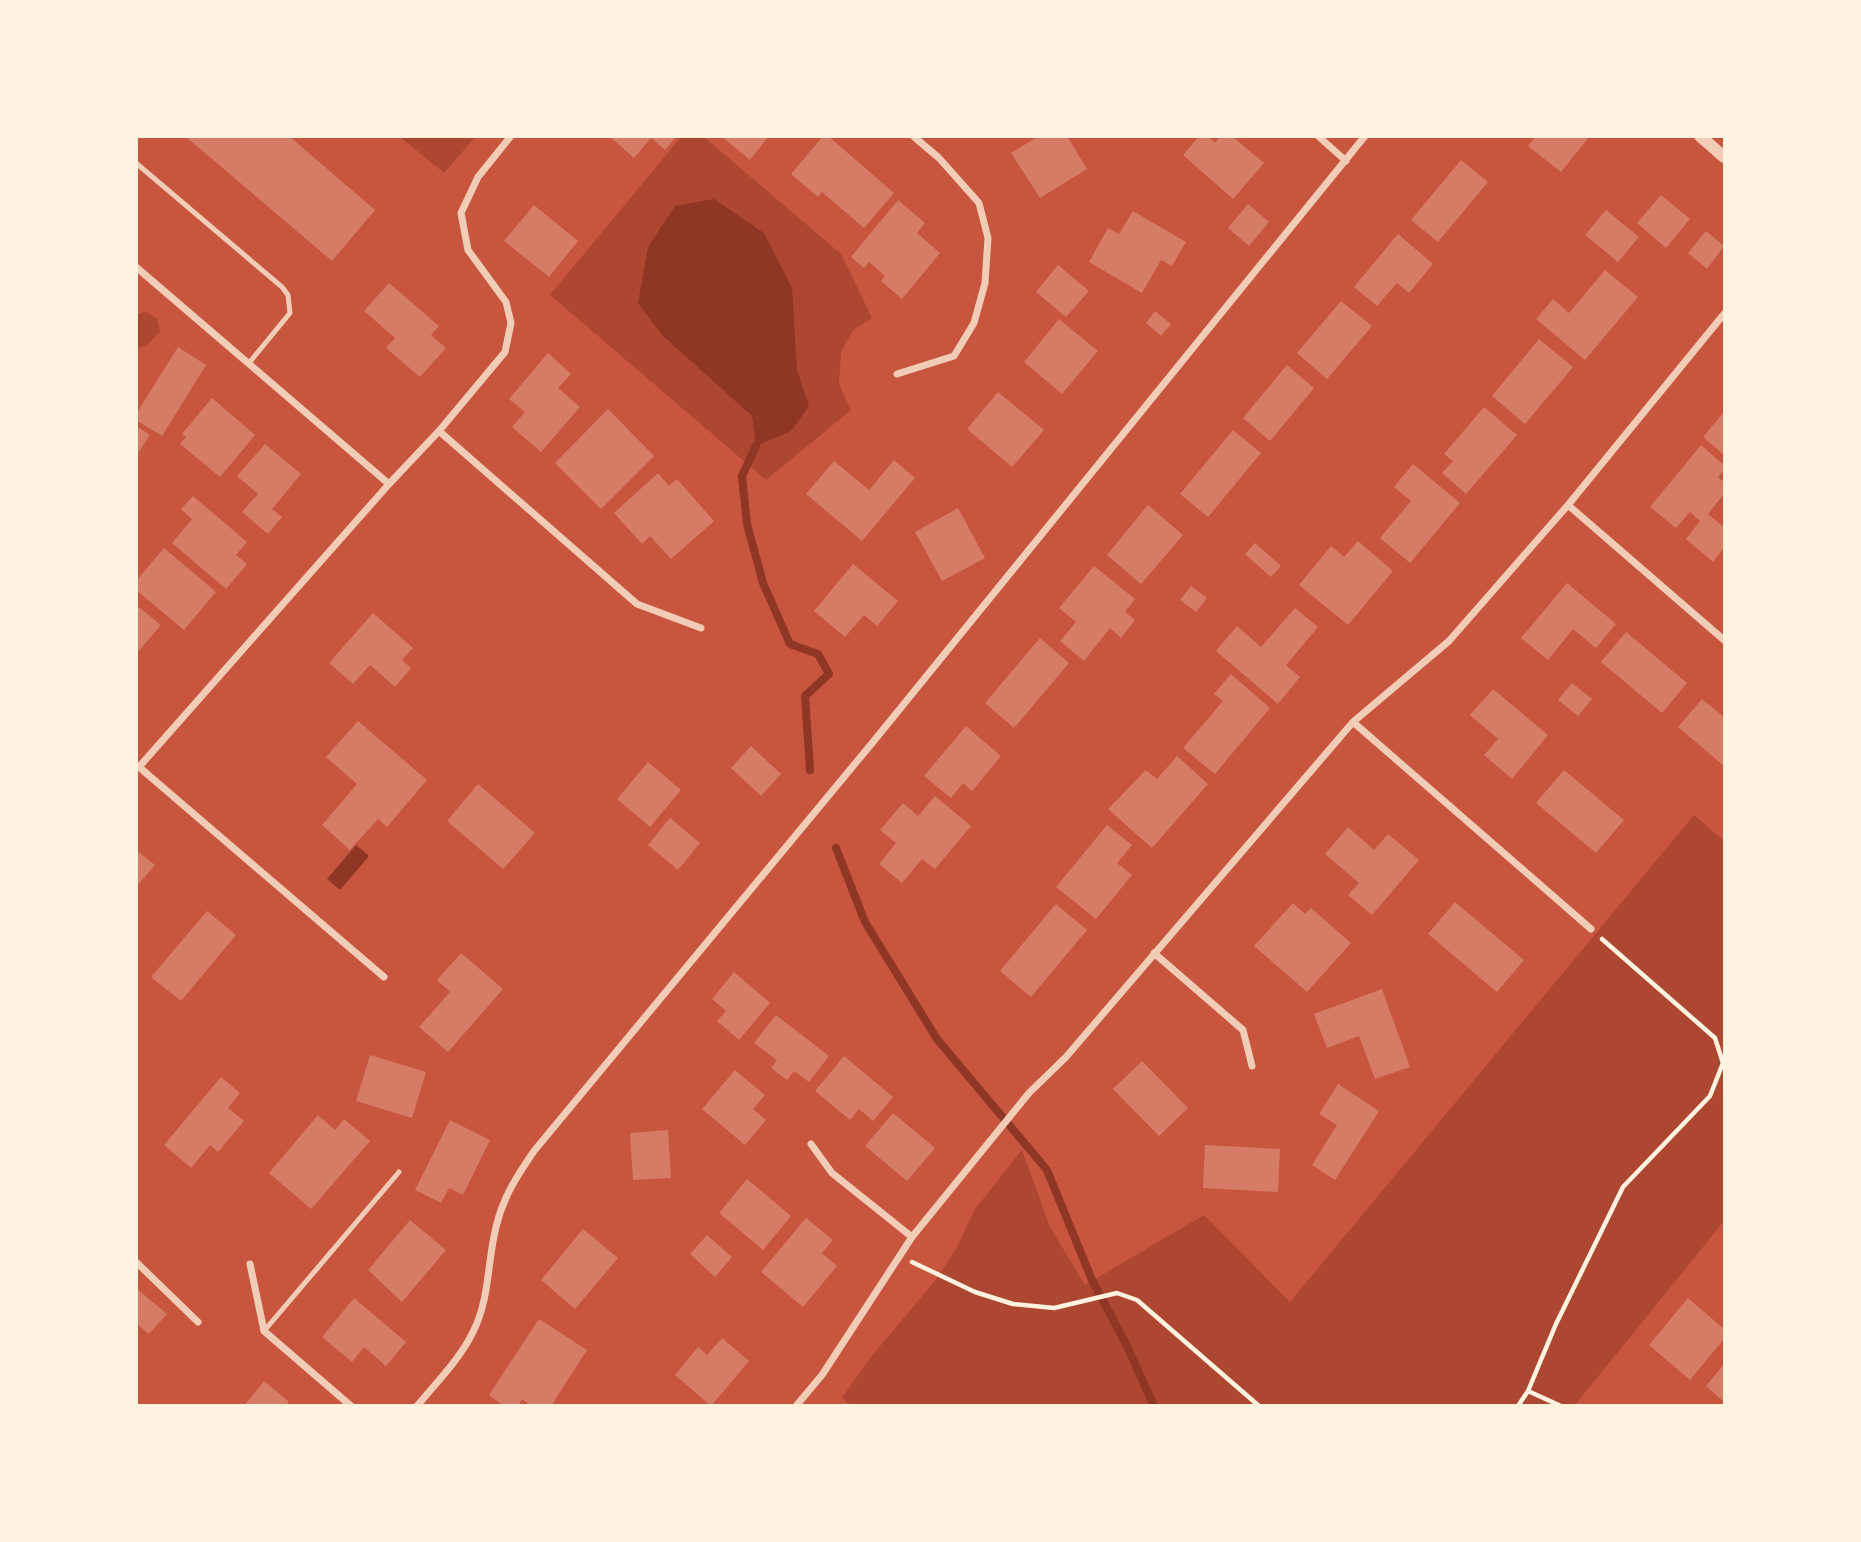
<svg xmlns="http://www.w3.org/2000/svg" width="1861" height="1542" viewBox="0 0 1861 1542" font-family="'Playfair Display',serif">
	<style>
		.green { fill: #ae4732 }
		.water { fill: #8f3625 }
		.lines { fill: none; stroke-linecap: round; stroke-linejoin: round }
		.stream { stroke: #8f3625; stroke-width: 8 }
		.building { fill: #d67c66 }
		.path { stroke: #fff3e0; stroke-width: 4.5 }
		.service { stroke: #f1ccb7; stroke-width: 5 }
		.minor { stroke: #f1ccb7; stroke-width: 7 }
		.tertiary { stroke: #f1ccb7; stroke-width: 12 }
	</style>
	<rect width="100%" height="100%" fill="#c8553d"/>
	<path class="green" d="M 400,137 L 475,137 L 444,173 Z
		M 681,137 L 704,137 L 841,254 L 872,318 L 853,330 L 841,352 L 839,384 L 851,410 L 766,480 L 550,295 Z
		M 147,312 L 157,319 L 160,332 L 146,346 L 137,348 L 137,314 Z
		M 1694,815 L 1724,841 L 1724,1221 L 1575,1405 L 851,1406 L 842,1398 L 871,1357 L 934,1282 L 956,1249 L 975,1209 L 1022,1150 L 1050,1227 L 1085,1285 L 1204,1215 L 1290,1302 Z"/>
	<path class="water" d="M 714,199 L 764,233 L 792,288 L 797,370 L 809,406 L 791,431 L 756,446 L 752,416 L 662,335 L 638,303 L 648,247 L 675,206 Z
		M 356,845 L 369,856 L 340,890 L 327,879 Z"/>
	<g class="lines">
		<path class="stream" d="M 756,446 L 742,476 L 747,524 L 763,583 L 790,644 L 818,654 L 829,674 L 805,696 L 810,770
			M 836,848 L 865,922 L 937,1039 L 1047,1170 L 1092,1280 L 1126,1344 L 1154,1406"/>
	</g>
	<path class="building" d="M 185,136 L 289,136 L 375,210 L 332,261 Z
		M 609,136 L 677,136 L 665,150 L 651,138 L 634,158 Z
		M 721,136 L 769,136 L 750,160 Z
		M 823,136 L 828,136 L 894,193 L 864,228 L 822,192 L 818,197 L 791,174 Z
		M 1039,136 L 1067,136 L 1087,169 L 1040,198 L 1011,153 Z
		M 1199,136 L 1208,136 L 1215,143 L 1220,136 L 1232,136 L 1264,163 L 1233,199 L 1183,155 Z
		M 1536,136 L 1590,136 L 1561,172 L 1528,146 Z
		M 1461,160 L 1488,182 L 1438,242 L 1411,220 Z
		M 1661,195 L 1690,219 L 1666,248 L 1637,223 Z
		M 898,200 L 925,223 L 917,233 L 940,253 L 902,299 L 881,281 L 885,276 L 869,262 L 864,268 L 851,257 Z
		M 1248,204 L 1269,222 L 1249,246 L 1228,228 Z
		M 534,205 L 578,241 L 549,277 L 504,241 Z
		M 1606,210 L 1639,237 L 1618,262 L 1585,235 Z
		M 1133,211 L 1186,242 L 1172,266 L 1161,260 L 1142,293 L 1089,262 L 1108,228 L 1119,234 Z
		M 1706,231 L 1724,246 L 1707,269 L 1688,253 Z
		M 1398,234 L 1433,264 L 1409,293 L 1397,283 L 1377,306 L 1354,287 Z
		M 1058,265 L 1089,291 L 1066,317 L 1036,292 Z
		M 1605,270 L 1638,297 L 1585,360 L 1536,319 L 1553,299 L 1569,313 Z
		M 389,283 L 439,326 L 431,335 L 446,348 L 420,377 L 386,348 L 395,338 L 364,311 Z
		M 1341,301 L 1372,326 L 1327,379 L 1297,353 Z
		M 1155,311 L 1171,324 L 1161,336 L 1146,323 Z
		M 1059,319 L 1098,351 L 1062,394 L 1024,362 Z
		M 1539,339 L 1573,367 L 1525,424 L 1492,396 Z
		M 178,347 L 206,365 L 162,436 L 136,420 L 136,414 Z
		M 548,353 L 571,374 L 558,388 L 580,407 L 541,452 L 512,427 L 525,412 L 509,399 Z
		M 1287,365 L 1314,388 L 1270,441 L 1243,418 Z
		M 998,392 L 1044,430 L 1012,467 L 967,429 Z
		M 212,398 L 255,435 L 220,477 L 180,444 L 186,437 L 182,434 Z
		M 1484,407 L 1517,435 L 1466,494 L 1442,473 L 1453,461 L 1444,454 Z
		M 608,409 L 654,456 L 601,509 L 555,463 Z
		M 1724,412 L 1724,455 L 1703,437 Z
		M 136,426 L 150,435 L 136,456 Z
		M 1233,430 L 1261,453 L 1208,517 L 1180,494 Z
		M 265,444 L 301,474 L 272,509 L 282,517 L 268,534 L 242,512 L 258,494 L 237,476 Z
		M 1701,445 L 1724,465 L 1724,470 L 1718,477 L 1724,482 L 1724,494 L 1708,514 L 1724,527 L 1724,548 L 1713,562 L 1686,539 L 1700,521 L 1690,512 L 1676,528 L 1650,507 Z
		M 894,460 L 915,478 L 862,541 L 806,494 L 834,461 L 869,490 Z
		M 1413,464 L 1460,503 L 1410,563 L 1380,538 L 1411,501 L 1394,487 Z
		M 658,473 L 669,486 L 677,479 L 714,521 L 671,559 L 650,536 L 642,544 L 614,513 Z
		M 193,496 L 247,542 L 236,555 L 247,564 L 226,589 L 172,543 L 192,519 L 181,509 Z
		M 1148,505 L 1183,535 L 1141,584 L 1107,555 Z
		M 958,508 L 985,558 L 942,581 L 915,532 Z
		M 1358,541 L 1393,571 L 1348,625 L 1299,585 L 1331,546 L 1344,557 Z
		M 1255,543 L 1281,566 L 1271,577 L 1245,554 Z
		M 164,548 L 216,592 L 184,630 L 136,590 L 136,581 Z
		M 853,564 L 898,601 L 877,626 L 864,615 L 845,637 L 814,611 Z
		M 1094,566 L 1135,599 L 1125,612 L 1135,620 L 1121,638 L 1110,628 L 1084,661 L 1060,641 L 1076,622 L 1059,608 Z
		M 1567,583 L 1616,624 L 1596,648 L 1573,629 L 1548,660 L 1521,638 Z
		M 1191,586 L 1207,598 L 1196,612 L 1180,600 Z
		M 139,607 L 161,625 L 136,654 L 136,610 Z
		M 1295,608 L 1318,627 L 1286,665 L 1300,677 L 1278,704 L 1216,651 L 1237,626 L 1261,647 Z
		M 373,613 L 413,648 L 402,660 L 411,668 L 395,687 L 370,665 L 353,684 L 329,663 Z
		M 1626,632 L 1687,683 L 1662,713 L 1601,662 Z
		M 1040,638 L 1069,663 L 1014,728 L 985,703 Z
		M 1231,674 L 1270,708 L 1215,774 L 1183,748 L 1223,701 L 1214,694 Z
		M 1572,683 L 1592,699 L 1578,716 L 1558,700 Z
		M 1493,689 L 1548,735 L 1512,779 L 1484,755 L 1498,739 L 1470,715 Z
		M 1702,699 L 1724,717 L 1724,766 L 1678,727 Z
		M 358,721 L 427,780 L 387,827 L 378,819 L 350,850 L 322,825 L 357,784 L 326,757 Z
		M 966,726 L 1001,756 L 972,791 L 963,783 L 951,798 L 924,776 Z
		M 751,746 L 781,774 L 761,796 L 731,768 Z
		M 1177,756 L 1208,784 L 1152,848 L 1108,809 L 1146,770 L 1157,779 Z
		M 648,762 L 681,790 L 650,827 L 617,799 Z
		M 1564,770 L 1624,820 L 1596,853 L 1536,803 Z
		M 478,784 L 535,833 L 503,869 L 447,821 Z
		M 935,796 L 971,826 L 935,869 L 922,859 L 902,883 L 879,864 L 896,843 L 880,830 L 903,803 L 918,816 Z
		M 670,818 L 700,843 L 678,870 L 648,845 Z
		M 1107,825 L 1132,845 L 1117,863 L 1132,875 L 1096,919 L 1056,887 Z
		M 1348,827 L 1374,850 L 1388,834 L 1419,860 L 1372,915 L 1348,895 L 1359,883 L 1325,854 Z
		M 136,850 L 155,865 L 136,887 Z
		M 1455,902 L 1524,960 L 1497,992 L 1428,934 Z
		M 1293,903 L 1305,914 L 1311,908 L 1351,943 L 1307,992 L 1254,946 Z
		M 1056,904 L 1087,930 L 1031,997 L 1000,971 Z
		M 207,911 L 236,935 L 181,1001 L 151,977 Z
		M 461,953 L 503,989 L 448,1052 L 419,1027 L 450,992 L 437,980 Z
		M 734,972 L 770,1003 L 739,1040 L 717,1021 L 726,1011 L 712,999 Z
		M 1382,989 L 1410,1067 L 1375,1079 L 1359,1036 L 1327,1048 L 1314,1014 Z
		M 776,1015 L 829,1056 L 809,1082 L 794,1071 L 787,1080 L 771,1068 L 777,1060 L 754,1043 Z
		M 370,1055 L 426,1072 L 412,1118 L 356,1101 Z
		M 844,1056 L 893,1097 L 873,1121 L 859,1109 L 850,1120 L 815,1091 Z
		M 1142,1061 L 1188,1108 L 1159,1136 L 1113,1089 Z
		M 735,1070 L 765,1095 L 753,1109 L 766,1120 L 745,1145 L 702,1109 Z
		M 221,1077 L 240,1093 L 228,1108 L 244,1121 L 218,1152 L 210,1145 L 191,1168 L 164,1145 Z
		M 1338,1084 L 1379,1111 L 1335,1180 L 1312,1165 L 1337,1125 L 1319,1114 Z
		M 893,1113 L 935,1148 L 907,1181 L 865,1146 Z
		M 318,1115 L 335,1130 L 344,1119 L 370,1141 L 311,1209 L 269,1173 Z
		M 450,1120 L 490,1140 L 463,1195 L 449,1188 L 441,1203 L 415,1190 Z
		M 668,1130 L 671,1178 L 633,1180 L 630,1133 Z
		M 1205,1145 L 1280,1149 L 1278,1192 L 1203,1188 Z
		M 747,1179 L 791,1216 L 763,1250 L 719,1213 Z
		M 806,1218 L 833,1240 L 822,1253 L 837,1266 L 803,1307 L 761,1272 Z
		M 410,1220 L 446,1250 L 402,1302 L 368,1270 Z
		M 583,1229 L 618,1258 L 575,1309 L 541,1280 Z
		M 707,1235 L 732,1257 L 715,1277 L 690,1254 Z
		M 136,1288 L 167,1314 L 149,1334 L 136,1323 Z
		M 354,1298 L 406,1342 L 386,1366 L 364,1347 L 352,1362 L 322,1337 Z
		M 1688,1298 L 1724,1329 L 1724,1339 L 1690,1380 L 1649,1345 Z
		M 539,1319 L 587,1350 L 551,1406 L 531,1406 L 522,1399 L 518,1406 L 504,1406 L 489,1395 Z
		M 722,1338 L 749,1361 L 711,1406 L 675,1375 L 698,1347 L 707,1355 Z
		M 1724,1364 L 1724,1402 L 1706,1386 Z
		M 264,1381 L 289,1402 L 286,1406 L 244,1406 Z"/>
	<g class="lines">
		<path class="path" d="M 912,1262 L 975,1292 L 1013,1304 L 1054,1308 L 1117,1293 L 1137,1300 L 1259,1406
			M 1528,1391 L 1561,1406
			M 1518,1406 L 1528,1391 L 1556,1324 L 1623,1187 L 1710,1096 L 1723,1063 L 1715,1038 L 1602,939"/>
		<path class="service" d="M 136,163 L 282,287 L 288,295 L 290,313 L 249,363
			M 264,1331 L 399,1172"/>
		<path class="minor" d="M 1318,136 L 1346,161
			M 136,267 L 389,484
			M 897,374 L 954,356 L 974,323 L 985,283 L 988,238 L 979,203 L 939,158 L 913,136
			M 439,431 L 637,604 L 701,628
			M 1568,505 L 1724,640
			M 1353,722 L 1591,929
			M 1154,953 L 1243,1030 L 1252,1066
			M 384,977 L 139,767 L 389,484 L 439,431 L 505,352 L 511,323 L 506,302 L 468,250 L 461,213 L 478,177 L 511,136
			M 811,1144 L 832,1173 L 912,1237
			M 136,1262 L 198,1322
			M 250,1264 L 264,1331 L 351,1406
			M 417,1406 C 436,1383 460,1359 473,1332 C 490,1298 487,1263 496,1227 C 503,1197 517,1176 534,1151 L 873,742 L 1365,136
			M 796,1406 L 822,1375 L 912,1237 L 1029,1093 L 1066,1057 L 1353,722 L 1449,641 L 1568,505 L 1724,314"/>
		<path class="tertiary" d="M 1700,136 L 1724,157"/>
	</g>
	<rect width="1861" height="1542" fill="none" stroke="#fff3e0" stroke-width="276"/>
</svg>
